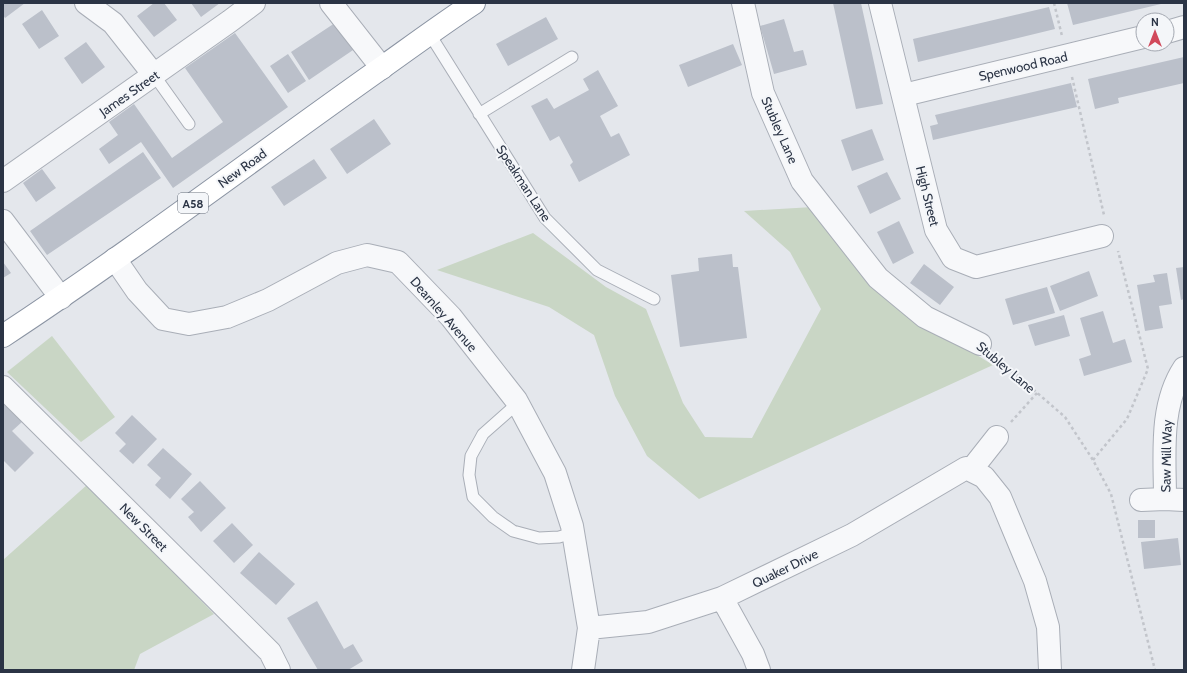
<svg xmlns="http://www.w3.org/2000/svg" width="1187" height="673" viewBox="0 0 1187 673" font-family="Cabin,sans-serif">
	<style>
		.green { fill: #c9d6c5 }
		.building { fill: #bbc0ca }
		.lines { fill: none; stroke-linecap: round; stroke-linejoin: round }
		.service-casing { stroke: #a9aeb7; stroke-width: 13 }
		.minor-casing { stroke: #a9aeb7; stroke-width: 24 }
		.trunk-casing { stroke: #8b94a3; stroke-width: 24 }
		.path { stroke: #c2c5cb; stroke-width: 2.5; stroke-dasharray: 3 3; stroke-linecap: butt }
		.service { stroke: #f7f8fa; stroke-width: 11 }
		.minor { stroke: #f7f8fa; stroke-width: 22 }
		.trunk { stroke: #fff; stroke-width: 22 }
		.labels { text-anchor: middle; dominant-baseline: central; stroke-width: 4; stroke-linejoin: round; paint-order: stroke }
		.shield { fill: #f4f6f9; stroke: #676e7b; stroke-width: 1 }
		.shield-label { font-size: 12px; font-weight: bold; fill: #2b3445 }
		.street-label { font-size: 13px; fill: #2b3445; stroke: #f4f6f9 }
	</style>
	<rect width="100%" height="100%" fill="#e4e7ec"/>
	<path class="green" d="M 813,207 L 930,326 L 993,365 L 699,499 L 647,456 L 615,396 L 594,335 L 549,307 L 437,270 L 533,233 L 606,287 L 646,309 L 683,403 L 705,437 L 752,438 L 821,309 L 790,252 L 744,211 Z
		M 52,336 L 115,417 L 81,442 L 7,372 Z
		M 88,484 L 214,614 L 140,654 L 134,670 L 3,670 L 3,560 Z"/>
	<path class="building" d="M 3,3 L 25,3 L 5,18 L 3,15 Z
		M 154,3 L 164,3 L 177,20 L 154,37 L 137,16 Z
		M 191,3 L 220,3 L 201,17 Z
		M 833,3 L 861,3 L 883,104 L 856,109 Z
		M 1067,3 L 1161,3 L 1161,4 L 1073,25 Z
		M 1049,7 L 1055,29 L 918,62 L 913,39 Z
		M 42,10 L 59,36 L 39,49 L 22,24 Z
		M 546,17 L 558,39 L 508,66 L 496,44 Z
		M 784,19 L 794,52 L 803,50 L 807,65 L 774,74 L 760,26 Z
		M 338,21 L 356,48 L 309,80 L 291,52 Z
		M 235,33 L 288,107 L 173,188 L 141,142 L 109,164 L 99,149 L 118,135 L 109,122 L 134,104 L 172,158 L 223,122 L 185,68 Z
		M 86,42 L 105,67 L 82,84 L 64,58 Z
		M 733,44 L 742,65 L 688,87 L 679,65 Z
		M 288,54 L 306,81 L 288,93 L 270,66 Z
		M 1184,57 L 1184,83 L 1118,98 L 1119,103 L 1095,109 L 1088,79 Z
		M 598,70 L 618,106 L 600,116 L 611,137 L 619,133 L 630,155 L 579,182 L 570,165 L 573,162 L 559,136 L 550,141 L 531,106 L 547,98 L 554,109 L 589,90 L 583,79 Z
		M 1071,83 L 1077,107 L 933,140 L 930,126 L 938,124 L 935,115 Z
		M 374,119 L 391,144 L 347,174 L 330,149 Z
		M 872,129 L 884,160 L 852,171 L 841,140 Z
		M 143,152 L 161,178 L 47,255 L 30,231 Z
		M 314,159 L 327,178 L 284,206 L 271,187 Z
		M 42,169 L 56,188 L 36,202 L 23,183 Z
		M 887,172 L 901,199 L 870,214 L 857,186 Z
		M 899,221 L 914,253 L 893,264 L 877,232 Z
		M 732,254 L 733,267 L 738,267 L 747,338 L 680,347 L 671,275 L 699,271 L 698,258 Z
		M 3,262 L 11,273 L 3,278 Z
		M 924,264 L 954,287 L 940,305 L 910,283 Z
		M 1184,267 L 1184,299 L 1181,300 L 1176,268 Z
		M 1089,271 L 1098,296 L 1060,311 L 1050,286 Z
		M 1167,273 L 1172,304 L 1159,306 L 1163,328 L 1145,331 L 1137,285 L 1155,282 L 1153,275 Z
		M 1047,287 L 1055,313 L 1013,325 L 1005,299 Z
		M 1103,311 L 1113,343 L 1125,339 L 1132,362 L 1084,376 L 1079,359 L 1091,355 L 1080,318 Z
		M 1064,315 L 1070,336 L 1035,346 L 1028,325 Z
		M 3,401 L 23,421 L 12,431 L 34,453 L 15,472 L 3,460 Z
		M 132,415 L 157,439 L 133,464 L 119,451 L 126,444 L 115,433 Z
		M 163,448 L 192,474 L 170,499 L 155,485 L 161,478 L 147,465 Z
		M 200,481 L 226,508 L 201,532 L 188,517 L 194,512 L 181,499 Z
		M 1138,520 L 1155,520 L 1155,538 L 1138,538 Z
		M 232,523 L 253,545 L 234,563 L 213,541 Z
		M 1178,538 L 1181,565 L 1144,569 L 1141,542 Z
		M 259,552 L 295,584 L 276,605 L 240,573 Z
		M 317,601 L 344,649 L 353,644 L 363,661 L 348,670 L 318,670 L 287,618 Z"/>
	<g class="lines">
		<g class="service-casing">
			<path id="service" d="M 429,33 L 545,218 L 597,270 L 654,299
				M 154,75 L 189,124
				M 479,114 L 572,57
				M 517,404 L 483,434 L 471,456 L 469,475 L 473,497 L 493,517 L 513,531 L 539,538 L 559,537 L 573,533"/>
		</g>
		<g class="minor-casing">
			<path id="minor" d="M 86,3 L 113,23 L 154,75
				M 331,3 L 382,68
				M 743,3 L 763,93 L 802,181 L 878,278 L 925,317 L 980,344
				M 880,3 L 936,230 L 953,258 L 976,267 L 1102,236
				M 1167,32 L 1184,27
				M 904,95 L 1143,37
				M 3,181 L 230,21 L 254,3
				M 3,221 L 61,298
				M 115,259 L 137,291 L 163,319 L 189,324 L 227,317 L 268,300 L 337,263 L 367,255 L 398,262 L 451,317 L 516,400 L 555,473 L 572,526 L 589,628 L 583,670
				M 3,387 L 270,652 L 279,670
				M 971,470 L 997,437
				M 1165,499 C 1165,456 1159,406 1184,368
				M 1141,500 L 1165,499 L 1184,500
				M 722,598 L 753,654 L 759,670
				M 589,628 L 648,622 L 722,598 L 852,535 L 966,468 L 984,477 L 1000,497 L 1035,581 L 1048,627 L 1050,670"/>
		</g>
		<g class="trunk-casing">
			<path id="trunk" d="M 3,336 C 132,251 254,158 380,69 C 411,47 442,24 474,3"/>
		</g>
		<path class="path" d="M 1054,3 L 1062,36
			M 1072,77 L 1104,215
			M 997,358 L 1065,417 L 1093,460 L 1111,494 L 1155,670
			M 1011,422 L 1037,393
			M 1093,460 L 1127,419 L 1148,369 L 1118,251"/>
		<use href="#service" class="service"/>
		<use href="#minor" class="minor"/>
		<use href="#trunk" class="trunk"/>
	</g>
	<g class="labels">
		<rect class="shield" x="178" y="193" width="30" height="20" rx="3"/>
		<g class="shield-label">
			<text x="193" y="203">A58</text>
		</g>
		<g class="street-label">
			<text transform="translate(1023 66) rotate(-13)">Spenwood Road</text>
			<text transform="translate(129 93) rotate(-35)">James Street</text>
			<text transform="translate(780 130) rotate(66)">Stubley Lane</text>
			<text transform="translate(242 168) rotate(-36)">New Road</text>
			<text transform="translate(524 183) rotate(57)">Speakman Lane</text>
			<text transform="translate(928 196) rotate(76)">High Street</text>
			<text transform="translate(444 314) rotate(49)">Dearnley Avenue</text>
			<text transform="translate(1006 367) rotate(40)">Stubley Lane</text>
			<text transform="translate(1166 456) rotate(-89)">Saw Mill Way</text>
			<text transform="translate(144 527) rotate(45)">New Street</text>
			<text transform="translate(785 568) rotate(-26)">Quaker Drive</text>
		</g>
	</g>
	<rect width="1187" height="673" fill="none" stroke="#2b3445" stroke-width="8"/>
	<g transform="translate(1155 32)"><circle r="19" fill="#f4f6f9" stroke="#a4a8b1"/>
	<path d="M0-3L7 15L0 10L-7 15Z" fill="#d1495b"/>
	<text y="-6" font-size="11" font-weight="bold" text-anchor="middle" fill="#2b3445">N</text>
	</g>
</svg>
